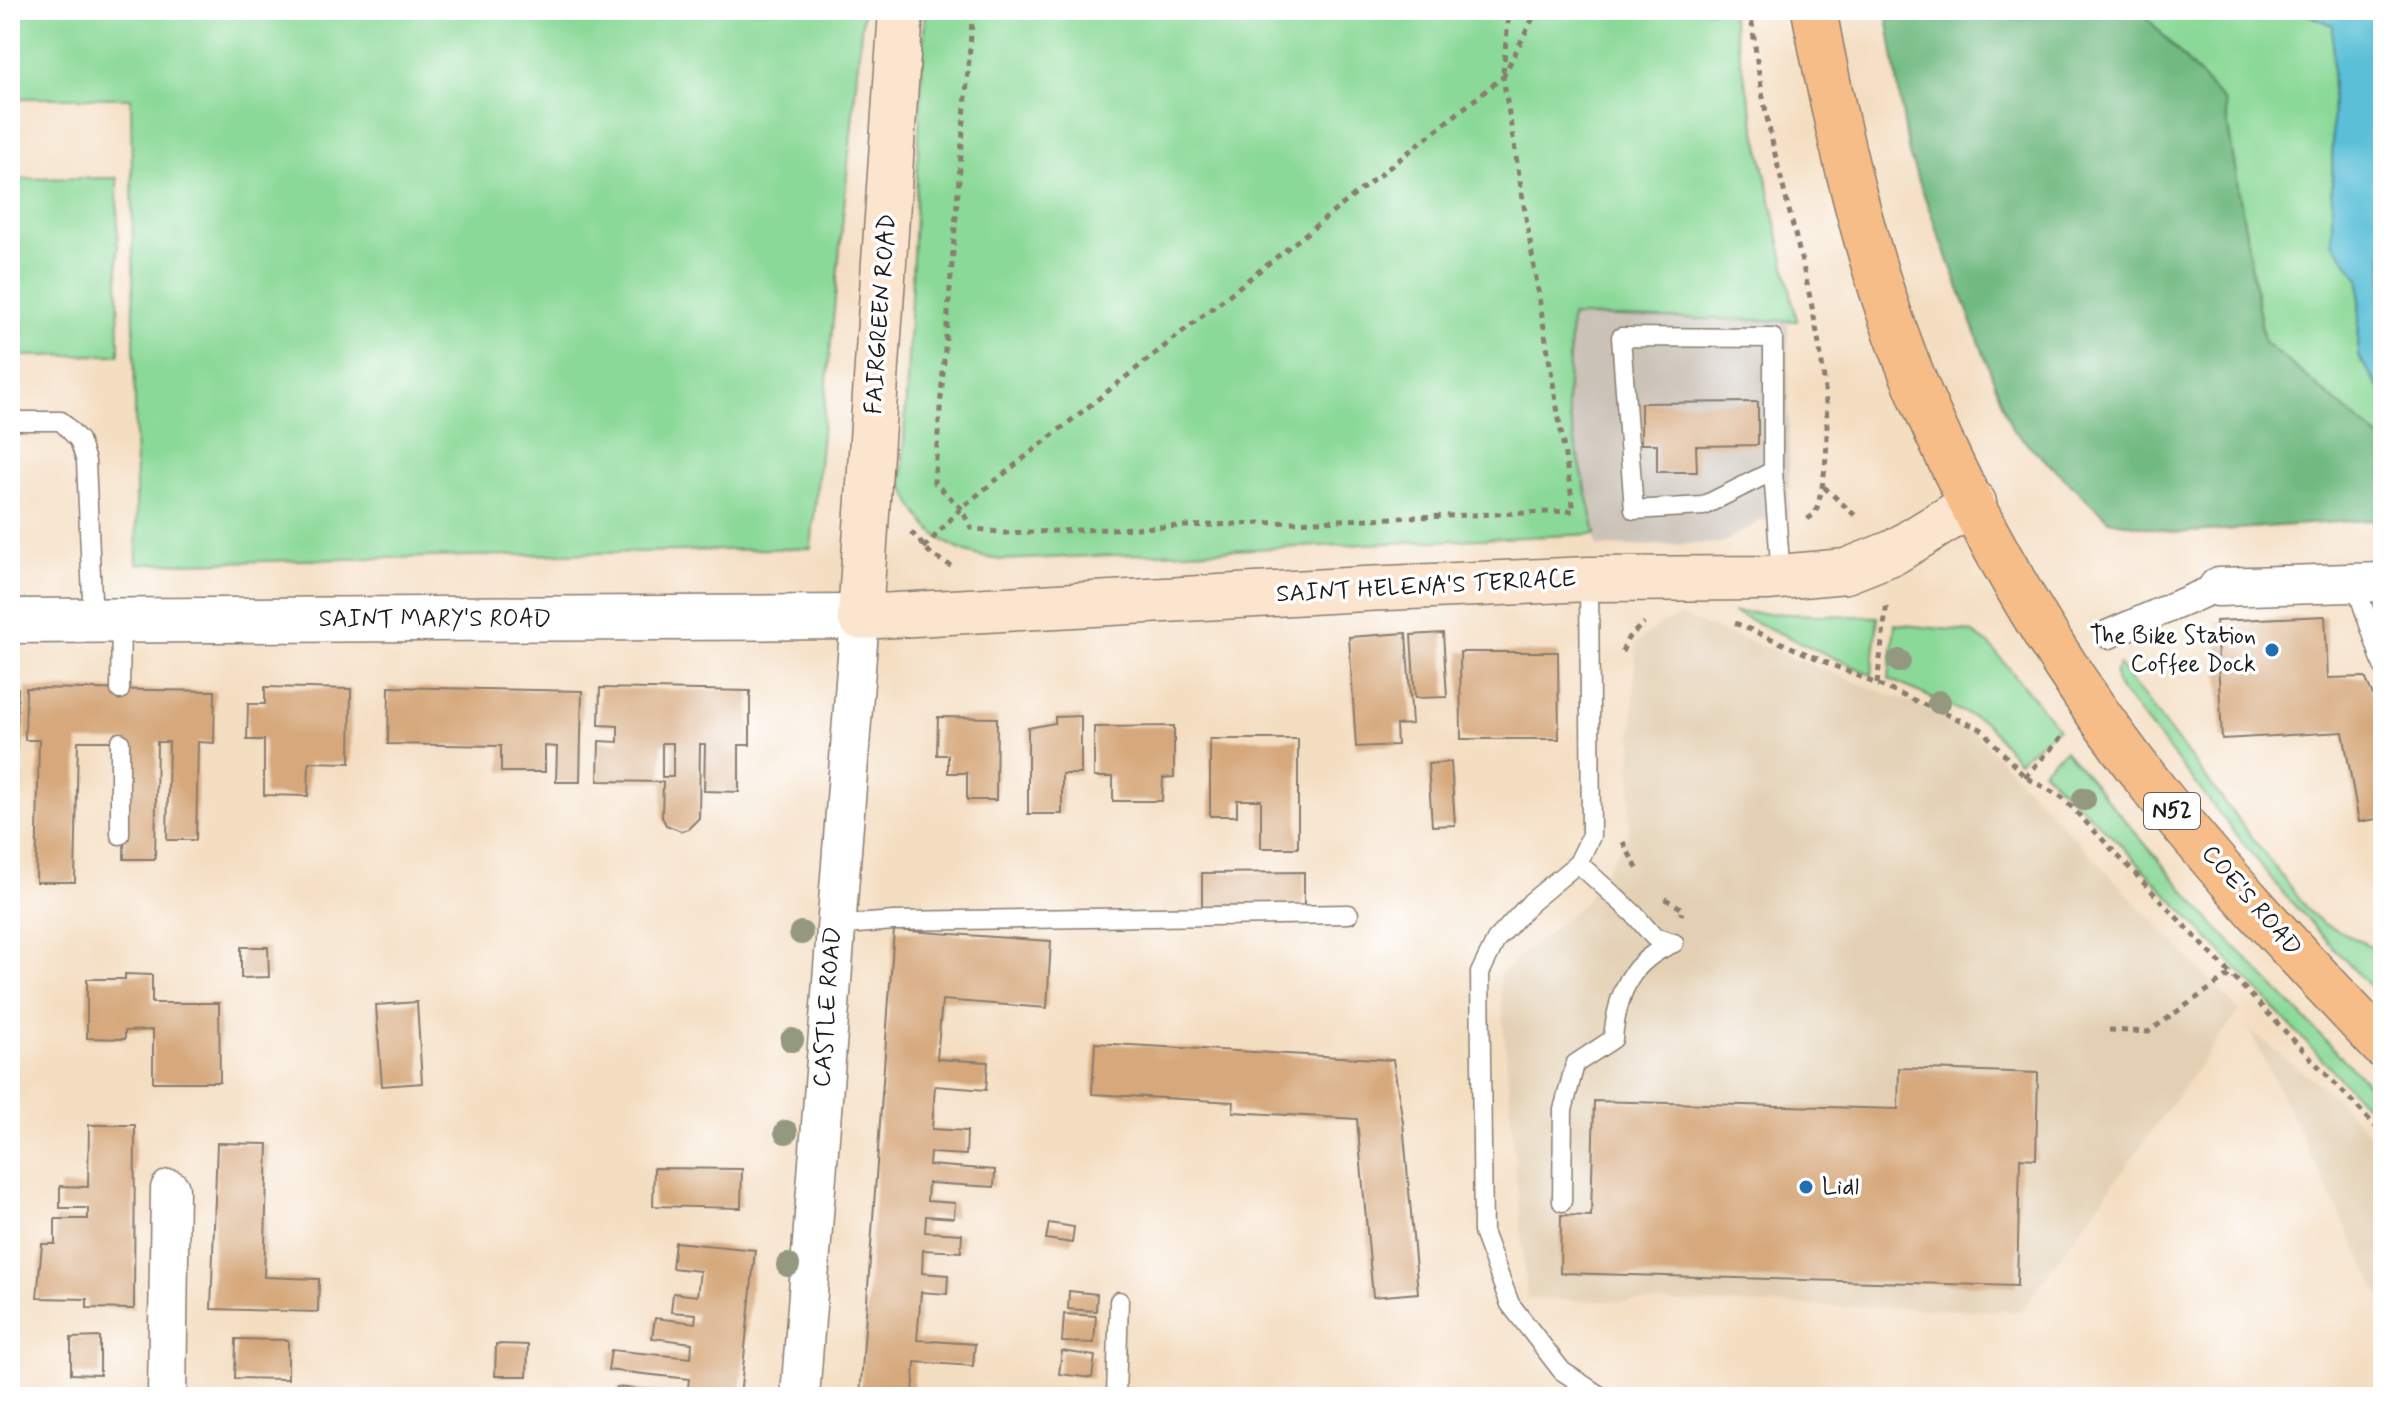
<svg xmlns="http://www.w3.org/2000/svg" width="2393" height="1407" viewBox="0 0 2393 1407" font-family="Mynerve,sans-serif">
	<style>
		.built { fill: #e3d0b4 }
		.industrial { fill: #cbc3b8 }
		.green { fill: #8bd998; stroke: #547a5a; stroke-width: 2 }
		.forest { fill: #70b980; stroke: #466a4e; stroke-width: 2 }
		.water { fill: #5abfd7; stroke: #3b6e7a; stroke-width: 2 }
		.building { fill: #d6a87c; fill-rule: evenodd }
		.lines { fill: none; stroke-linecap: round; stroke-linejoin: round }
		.service-casing { stroke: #887d6f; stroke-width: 21 }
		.pedestrian-casing { stroke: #887d6f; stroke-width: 31 }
		.minor-casing { stroke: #887d6f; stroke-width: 41 }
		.tertiary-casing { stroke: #887d6f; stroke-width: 47 }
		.secondary-casing { stroke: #887d6f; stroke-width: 47 }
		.primary-casing { stroke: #887d6f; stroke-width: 47 }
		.path { stroke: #887d6f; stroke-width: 5; stroke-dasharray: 6 6; stroke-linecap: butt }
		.service { stroke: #fff; stroke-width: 18 }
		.pedestrian { stroke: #fff; stroke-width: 28 }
		.minor { stroke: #fff; stroke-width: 38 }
		.tertiary { stroke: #fff; stroke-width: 44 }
		.secondary { stroke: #fce5cf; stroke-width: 44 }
		.primary { stroke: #f7bd88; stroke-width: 44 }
		.tree { fill: #93987e }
		.poi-dot { fill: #1f6fb2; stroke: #fff; stroke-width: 3 }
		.labels { text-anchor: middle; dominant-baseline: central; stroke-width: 7; stroke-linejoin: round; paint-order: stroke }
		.shield { fill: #fff; stroke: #606060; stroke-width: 2 }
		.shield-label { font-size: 22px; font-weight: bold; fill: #1c1c1c }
		.street-label { font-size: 24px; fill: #1c1c1c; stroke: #fff }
		.poi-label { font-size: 24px; fill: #1c1c1c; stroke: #fff; text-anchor: end }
	</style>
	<rect width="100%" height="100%" fill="#fff"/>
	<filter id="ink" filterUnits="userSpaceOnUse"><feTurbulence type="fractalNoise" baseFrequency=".0125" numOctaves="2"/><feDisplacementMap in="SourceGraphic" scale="16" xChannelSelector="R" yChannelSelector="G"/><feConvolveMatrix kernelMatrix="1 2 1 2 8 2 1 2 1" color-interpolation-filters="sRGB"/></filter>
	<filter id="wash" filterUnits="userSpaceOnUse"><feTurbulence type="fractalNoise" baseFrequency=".006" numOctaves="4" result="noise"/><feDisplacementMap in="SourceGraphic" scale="32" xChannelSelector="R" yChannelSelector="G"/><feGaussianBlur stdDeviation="1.8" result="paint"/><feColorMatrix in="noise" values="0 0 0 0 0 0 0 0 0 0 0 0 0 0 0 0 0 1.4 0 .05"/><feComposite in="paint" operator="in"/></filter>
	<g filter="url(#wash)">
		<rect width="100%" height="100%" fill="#f4dec2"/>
		<path class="built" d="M 1681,616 L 1920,706 L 1979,737 L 2239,1011 L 2021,1311 L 1527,1299 L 1499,974 L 1584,903 L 1629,835 L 1636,643 L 1664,622 Z
			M 2249,1029 L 2336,1098 L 2383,1148 L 2383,1302 Z"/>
		<path class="industrial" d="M 1571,315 L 1788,321 L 1789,520 L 1760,521 L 1722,543 L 1597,547 L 1567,406 Z"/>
		<path class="green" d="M 10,10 L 863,10 L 811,548 L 137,564 L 131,98 L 10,98 Z
			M 925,10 L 1730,10 L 1797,321 L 1571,316 L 1567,406 L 1596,534 L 1001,560 C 947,553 922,532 902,482 Z
			M 2140,10 L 2297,10 L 2333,25 L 2332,241 L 2360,279 L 2358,356 L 2383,394 L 2383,441 L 2264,342 L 2224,102 Z
			M 117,178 L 119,355 L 10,356 L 10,179 Z
			M 1733,612 L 1878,617 L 1872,675 Z
			M 1895,624 L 1971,632 L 1989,644 L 2058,728 L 2018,761 L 1985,722 L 1889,679 Z
			M 2119,665 L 2310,913 L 2324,924 L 2383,952 L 2383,1001 L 2283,893 L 2117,685 L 2115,673 Z
			M 2065,750 L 2214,925 L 2383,1100 L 2383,1124 L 2119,843 L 2042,770 Z"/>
		<path class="forest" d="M 1886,10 L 2140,10 L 2224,102 L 2264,342 L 2383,441 L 2383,519 L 2177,533 L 2109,520 L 2012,429 L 1909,155 Z"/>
		<path class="water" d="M 2297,10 L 2383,10 L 2383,394 L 2358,356 L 2360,279 L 2332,242 L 2333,25 Z"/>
		<g id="blocks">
			<path class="building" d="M 1758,402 L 1758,445 L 1696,446 L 1697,472 L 1657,472 L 1657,444 L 1641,444 L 1641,403 Z
				M 2325,616 L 2328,678 L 2365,677 L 2383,718 L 2383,818 L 2359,822 L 2343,732 L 2222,739 L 2216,621 Z
				M 1406,633 L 1412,724 L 1396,725 L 1397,745 L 1356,747 L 1349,637 Z
				M 1443,633 L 1447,697 L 1415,698 L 1411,635 Z
				M 1460,652 L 1558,652 L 1559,739 L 1461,739 Z
				M 10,687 L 18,688 L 16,796 L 10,796 Z
				M 265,687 L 351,689 L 350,763 L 309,762 L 308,796 L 264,795 L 264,740 L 247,740 L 248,704 L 265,704 Z
				M 389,687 L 582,691 L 580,782 L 556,782 L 557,747 L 545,746 L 545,772 L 501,772 L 501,746 L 388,744 Z
				M 26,688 L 215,691 L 214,743 L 198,742 L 196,840 L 167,840 L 169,742 L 157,742 L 155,859 L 124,859 L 126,741 L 78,741 L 75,882 L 36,882 L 39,740 L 25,740 Z
				M 600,688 L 750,691 L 750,745 L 739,745 L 739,792 L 704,791 L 705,744 L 700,744 L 699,818 L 688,829 L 681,831 L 666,825 L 662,817 L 663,782 L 598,781 L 599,741 L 618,742 L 618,726 L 599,725 ZM 662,743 L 673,743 L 673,777 L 662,777 Z
				M 1081,716 L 1081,774 L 1062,774 L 1062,814 L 1028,814 L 1028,728 L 1055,723 L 1055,717 Z
				M 938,717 L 997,718 L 996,800 L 967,800 L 967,773 L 948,773 L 948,755 L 937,755 Z
				M 1174,726 L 1174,777 L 1163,778 L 1162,801 L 1113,801 L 1113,777 L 1094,777 L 1094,727 Z
				M 1210,739 L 1298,739 L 1298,848 L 1261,848 L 1261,800 L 1237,800 L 1237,816 L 1210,816 Z
				M 1451,762 L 1455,825 L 1432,826 L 1428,764 Z
				M 1304,872 L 1304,906 L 1202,907 L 1202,873 Z
				M 894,930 L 1051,941 L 1047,1008 L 942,1000 L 937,1059 L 988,1062 L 986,1090 L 935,1086 L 932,1129 L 967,1131 L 966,1155 L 930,1153 L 929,1165 L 995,1170 L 994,1187 L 928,1183 L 927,1201 L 955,1203 L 954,1218 L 926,1216 L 925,1232 L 962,1234 L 961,1252 L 923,1250 L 922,1273 L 948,1275 L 947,1294 L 921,1292 L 917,1340 L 975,1344 L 973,1366 L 915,1362 L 913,1397 L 860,1397 Z
				M 241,947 L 268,947 L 269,977 L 241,978 Z
				M 125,974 L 152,975 L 152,1003 L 219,1003 L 220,1082 L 153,1082 L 153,1030 L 125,1031 L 125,1039 L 87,1038 L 87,979 L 125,979 Z
				M 417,1002 L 422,1083 L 382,1086 L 376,1005 Z
				M 1095,1043 L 1393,1060 L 1403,1122 L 1418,1293 L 1373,1297 L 1357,1119 L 1233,1112 L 1234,1102 L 1092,1094 Z
				M 1899,1068 L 2038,1073 L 2036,1159 L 2020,1158 L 2017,1286 L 1560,1273 L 1561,1215 L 1591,1216 L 1594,1101 L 1898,1109 Z
				M 89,1125 L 135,1125 L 134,1309 L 87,1308 L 87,1299 L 37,1298 L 42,1244 L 55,1244 L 55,1219 L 88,1219 L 88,1208 L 60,1208 L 60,1186 L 88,1187 Z
				M 217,1143 L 268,1144 L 264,1277 L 319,1279 L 318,1312 L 211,1309 Z
				M 654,1168 L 742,1169 L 741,1208 L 653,1206 Z
				M 1049,1223 L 1074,1227 L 1072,1243 L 1046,1239 Z
				M 675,1242 L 755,1250 L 740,1397 L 616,1397 L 617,1387 L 687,1395 L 689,1379 L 608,1370 L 611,1350 L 691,1358 L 692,1343 L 652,1338 L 655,1318 L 695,1323 L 696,1314 L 671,1312 L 673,1293 L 697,1296 L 700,1271 L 672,1268 Z
				M 1069,1291 L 1097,1294 L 1096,1311 L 1068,1309 Z
				M 1064,1314 L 1096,1316 L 1094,1343 L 1062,1342 Z
				M 100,1337 L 100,1375 L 71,1374 L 71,1338 Z
				M 236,1339 L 288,1340 L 288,1379 L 235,1378 Z
				M 496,1344 L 528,1345 L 527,1376 L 495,1376 Z
				M 1062,1351 L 1095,1356 L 1092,1378 L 1059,1374 Z"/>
		</g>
	</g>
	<g filter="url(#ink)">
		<use href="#blocks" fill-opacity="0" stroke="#887d6f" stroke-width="2"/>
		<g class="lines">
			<g class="service-casing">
				<path id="service" d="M 10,421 L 61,421 L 79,440 L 86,461 L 93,621
					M 1773,471 L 1703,506 L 1634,510 L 1621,337 L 1773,338 L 1773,471 L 1781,577
					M 1589,579 L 1591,836 L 1578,863 L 1531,902 L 1496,940 L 1480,973 L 1483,1232 L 1510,1304 L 1562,1371 L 1602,1397
					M 2354,580 L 2383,666
					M 120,690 L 121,620
					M 120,835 L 120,742
					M 1578,863 L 1634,914 L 1654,937 L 1674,943
					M 834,926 L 893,921 L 1349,914
					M 1562,1202 L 1563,1110 L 1575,1064 L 1613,1039 C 1617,993 1630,961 1674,943
					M 1116,1397 L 1119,1301"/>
			</g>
			<g class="pedestrian-casing">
				<path id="pedestrian" d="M 2109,634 L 2218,587"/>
			</g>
			<g class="minor-casing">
				<path id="minor" d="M 2218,587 L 2383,582
					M 167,1397 L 170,1189
					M 800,1397 L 860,617"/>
			</g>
			<g class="tertiary-casing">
				<path id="tertiary" d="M 10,621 L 860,617"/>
			</g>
			<g class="secondary-casing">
				<path id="secondary" d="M 901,10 L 860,617 L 1364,589 L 1589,579 L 1767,578 L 1846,571 L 1894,552 L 1974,503"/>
			</g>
			<g class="primary-casing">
				<path id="primary" d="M 1814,10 C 1832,107 1853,203 1884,298 C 1938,464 2045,651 2154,789 C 2225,879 2304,962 2383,1046"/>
			</g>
			<path class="path" d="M 1750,10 C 1755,42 1758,75 1765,107 C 1787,227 1854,396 1815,514 L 1806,520
				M 1503,72 L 1509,10
				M 1503,77 L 1537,10
				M 1824,487 L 1859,519
				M 911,532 L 932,555 L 951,566
				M 924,548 L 961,508 L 1503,77 L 1574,511 L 1005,533 L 971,528 L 961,508 L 934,482 L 973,10
				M 1735,623 L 1981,729 L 2025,777 L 2062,797 L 2383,1134
				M 1622,652 L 1628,638 L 1644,623
				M 1877,684 L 1887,602
				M 2025,777 L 2062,737
				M 1623,842 L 1639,872
				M 1665,899 L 1683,909 L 1681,915
				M 2109,1030 L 2148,1032 L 2232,973"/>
			<use href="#service" class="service"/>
			<use href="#pedestrian" class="pedestrian"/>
			<use href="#minor" class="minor"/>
			<use href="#tertiary" class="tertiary"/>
			<use href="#secondary" class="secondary"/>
			<use href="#primary" class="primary"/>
		</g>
		<g class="tree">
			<circle cx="1899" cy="661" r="12"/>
			<circle cx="1939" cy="702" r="12"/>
			<circle cx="2084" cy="799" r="12"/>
			<circle cx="801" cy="933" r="12"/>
			<circle cx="792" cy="1040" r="12"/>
			<circle cx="786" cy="1132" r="12"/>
			<circle cx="788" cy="1265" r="12"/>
		</g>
	</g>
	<g class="poi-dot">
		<circle cx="2272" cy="650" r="8"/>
		<circle cx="1806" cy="1187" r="8"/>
	</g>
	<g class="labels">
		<rect class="shield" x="2144" y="793" width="56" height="36" rx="6"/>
		<g class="shield-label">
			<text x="2172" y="811">N52</text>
		</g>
		<g class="street-label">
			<text transform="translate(881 314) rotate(-86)">FAIRGREEN ROAD</text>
			<text transform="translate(1426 587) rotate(-3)">SAINT HELENA'S TERRACE</text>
			<text x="435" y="619">SAINT MARY'S ROAD</text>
			<text transform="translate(2251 901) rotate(49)">COE'S ROAD</text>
			<text transform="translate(828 1007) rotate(-86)">CASTLE ROAD</text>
		</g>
		<g class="poi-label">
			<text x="2256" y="636">The Bike Station<tspan x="2256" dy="28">Coffee Dock</tspan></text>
			<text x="1822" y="1187" text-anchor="start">Lidl</text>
		</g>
	</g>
	<rect width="2393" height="1407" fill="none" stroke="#fff" stroke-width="40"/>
</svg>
